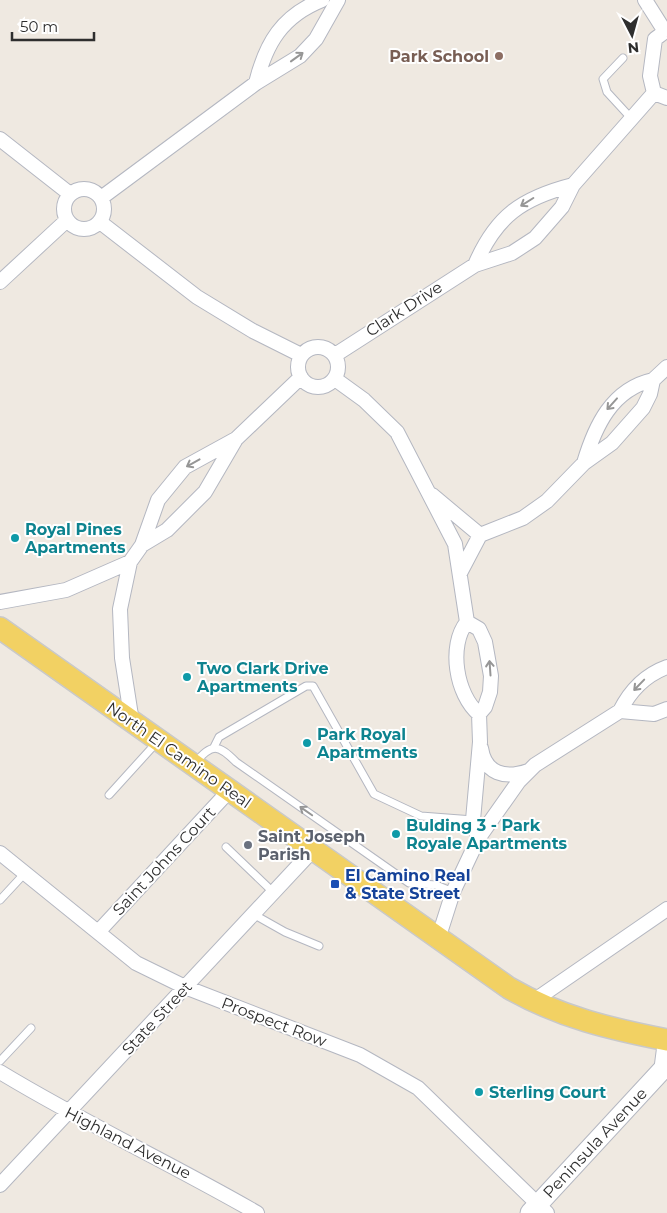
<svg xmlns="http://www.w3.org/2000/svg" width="667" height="1213" viewBox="0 0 667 1213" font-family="Montserrat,sans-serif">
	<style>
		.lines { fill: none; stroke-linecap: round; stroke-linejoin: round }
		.lane-casing { stroke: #b4b7c1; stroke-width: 9 }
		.street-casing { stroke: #b4b7c1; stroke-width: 16 }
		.secondary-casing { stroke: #b4b7c1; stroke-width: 21 }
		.primary-casing { stroke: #c9c9c9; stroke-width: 24 }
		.lane { stroke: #fff; stroke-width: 7 }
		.street { stroke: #fff; stroke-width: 14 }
		.secondary { stroke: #fff; stroke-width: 19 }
		.primary { stroke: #f2d163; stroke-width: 21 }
		.oneway { stroke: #969696 }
		.education-dot { fill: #8d6e63; stroke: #fff; stroke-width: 2 }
		.culture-dot { fill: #0f9aa8; stroke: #fff; stroke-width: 2 }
		.worship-dot { fill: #6b7280; stroke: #fff; stroke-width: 2 }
		.transit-dot { fill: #1a4fb4; stroke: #fff; stroke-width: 2 }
		.labels { text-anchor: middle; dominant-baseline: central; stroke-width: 4; stroke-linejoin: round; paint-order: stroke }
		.education-label { font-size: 16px; font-weight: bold; fill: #785e54; stroke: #fff; text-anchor: end }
		.street-label { font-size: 16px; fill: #2e2e2e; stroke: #fff }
		.culture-label { font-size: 16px; font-weight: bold; fill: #0d838f; stroke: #fff; text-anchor: start }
		.worship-label { font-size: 16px; font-weight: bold; fill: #5b616d; stroke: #fff; text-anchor: start }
		.transit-label { font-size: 16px; font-weight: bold; fill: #164399; stroke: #fff; text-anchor: start }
	</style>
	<rect width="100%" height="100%" fill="#efe9e1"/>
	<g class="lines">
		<g class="lane-casing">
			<path id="lane" d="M 623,58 L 603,79 L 607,92 L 630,117
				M 214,747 L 219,737 L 231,730 L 306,686 L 313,686 L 374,794 L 421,816 L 473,820
				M 195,763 C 212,743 218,744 236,762 L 409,883 L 436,885 L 453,892
				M 109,795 L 158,741
				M 226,847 L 274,893
				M 0,900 L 25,873
				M 253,914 L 285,932 L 319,946
				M 0,1061 L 31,1028"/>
		</g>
		<g class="street-casing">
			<path id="street" d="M 645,0 L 664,30
				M 667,30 L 655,39 L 650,76 L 654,93 L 667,98
				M 256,83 C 266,43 282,16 322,0
				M 0,139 L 70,194
				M64 209a20 20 0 1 1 40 0a20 20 0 1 1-40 0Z
				M 101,198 L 256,83 L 300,56 L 316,39 L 338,0
				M 100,222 L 197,297 L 253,331 L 301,355
				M 475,265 C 496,216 522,198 573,185
				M 0,282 L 67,220
				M298 367a20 20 0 1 1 40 0a20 20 0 1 1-40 0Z
				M 335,355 L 475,265 L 512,253 L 535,238 L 562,207 L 573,185 L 654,93
				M 335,379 L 364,400 L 397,432 L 455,544 L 467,622 C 448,645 456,695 479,714
				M 584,463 C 595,426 612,389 653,380
				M 432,495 L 480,535
				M 142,545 L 158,500 L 185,467 L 236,439 L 301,377
				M 460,573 L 480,535 L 523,518 L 547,501 L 584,463 L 612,443 L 643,408 L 650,394 L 653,380 L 667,367
				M 0,602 L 66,590 L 130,562
				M 467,622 L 479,629 L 485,642 L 491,676 L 490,692 L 485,707 L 479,714 L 480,742 L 473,820 L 478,839
				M 620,711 L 654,714 L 667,709
				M 132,722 L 122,658 L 120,609 L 130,562 L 142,545 L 167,530 L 205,492 L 236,439
				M 481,748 C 485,774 505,779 528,771
				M 0,853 L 136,963 L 185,987 L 360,1055 L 418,1088 L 547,1213
				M 99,931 L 229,791
				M 438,939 L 453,892 L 478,839 L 519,781 L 535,765 L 620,711 C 630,691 645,675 667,667
				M 532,1002 L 667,909
				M 0,1072 C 84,1123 172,1164 257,1213
				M 0,1185 L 313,850"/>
		</g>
		<g class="secondary-casing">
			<path id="secondary" d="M 530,1213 L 664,1068 L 667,1045"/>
		</g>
		<g class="primary-casing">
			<path id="primary" d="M 0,628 L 509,988 C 559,1017 611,1029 667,1040"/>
		</g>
		<use href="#lane" class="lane"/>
		<use href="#street" class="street"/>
		<use href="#secondary" class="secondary"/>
		<use href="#primary" class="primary"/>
	</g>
	<defs><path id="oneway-shaft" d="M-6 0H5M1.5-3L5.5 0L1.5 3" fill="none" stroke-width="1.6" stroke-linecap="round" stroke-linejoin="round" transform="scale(1.25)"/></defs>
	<g class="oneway">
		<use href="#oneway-shaft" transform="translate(297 57) rotate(-36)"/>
		<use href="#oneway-shaft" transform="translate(527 202) rotate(148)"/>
		<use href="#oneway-shaft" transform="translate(612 404) rotate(132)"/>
		<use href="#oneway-shaft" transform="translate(193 463) rotate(151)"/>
		<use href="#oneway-shaft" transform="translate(490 668) rotate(-94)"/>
		<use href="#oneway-shaft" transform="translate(639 685) rotate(134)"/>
		<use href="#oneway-shaft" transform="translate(306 811) rotate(-145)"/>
	</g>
	<circle class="education-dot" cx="499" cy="56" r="5"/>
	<g class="culture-dot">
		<circle cx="15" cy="538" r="5"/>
		<circle cx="187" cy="677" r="5"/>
		<circle cx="307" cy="743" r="5"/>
		<circle cx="396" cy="834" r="5"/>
		<circle cx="479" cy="1092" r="5"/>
	</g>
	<circle class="worship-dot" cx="248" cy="845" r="5"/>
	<rect class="transit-dot" x="330" y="879" width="10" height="10" rx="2.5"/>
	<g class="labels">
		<g class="education-label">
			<text x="489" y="56">Park School</text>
		</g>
		<g class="street-label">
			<text transform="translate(404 309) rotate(-33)">Clark Drive</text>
			<text transform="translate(179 755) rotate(35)">North El Camino Real</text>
			<text transform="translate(164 861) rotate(-47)">Saint Johns Court</text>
			<text transform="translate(157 1018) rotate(-47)">State Street</text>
			<text transform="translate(274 1022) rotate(21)">Prospect Row</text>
			<text transform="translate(128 1143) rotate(27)">Highland Avenue</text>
			<text transform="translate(595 1143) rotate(-47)">Peninsula Avenue</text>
		</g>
		<g class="culture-label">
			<text x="25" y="529">Royal Pines<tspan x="25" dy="18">Apartments</tspan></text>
			<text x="197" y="668">Two Clark Drive<tspan x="197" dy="18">Apartments</tspan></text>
			<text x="317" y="734">Park Royal<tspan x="317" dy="18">Apartments</tspan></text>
			<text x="406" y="825">Bulding 3 - Park<tspan x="406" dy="18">Royale Apartments</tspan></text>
			<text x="489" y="1092">Sterling Court</text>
		</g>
		<g class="worship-label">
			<text x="258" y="836">Saint Joseph<tspan x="258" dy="18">Parish</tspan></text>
		</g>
		<g class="transit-label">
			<text x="345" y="875">El Camino Real<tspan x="345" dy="18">&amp; State Street</tspan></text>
		</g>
	</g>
	<g transform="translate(632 35) rotate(174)" stroke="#ffffff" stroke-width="4" paint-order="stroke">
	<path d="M0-4L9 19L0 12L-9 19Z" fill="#2e2e2e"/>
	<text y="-8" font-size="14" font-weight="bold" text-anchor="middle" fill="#2e2e2e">N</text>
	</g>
	<path d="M12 32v8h82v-8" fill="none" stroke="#2e2e2e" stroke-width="2.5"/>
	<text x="20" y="32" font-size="15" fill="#2e2e2e" stroke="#ffffff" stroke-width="4" paint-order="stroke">50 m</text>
</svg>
